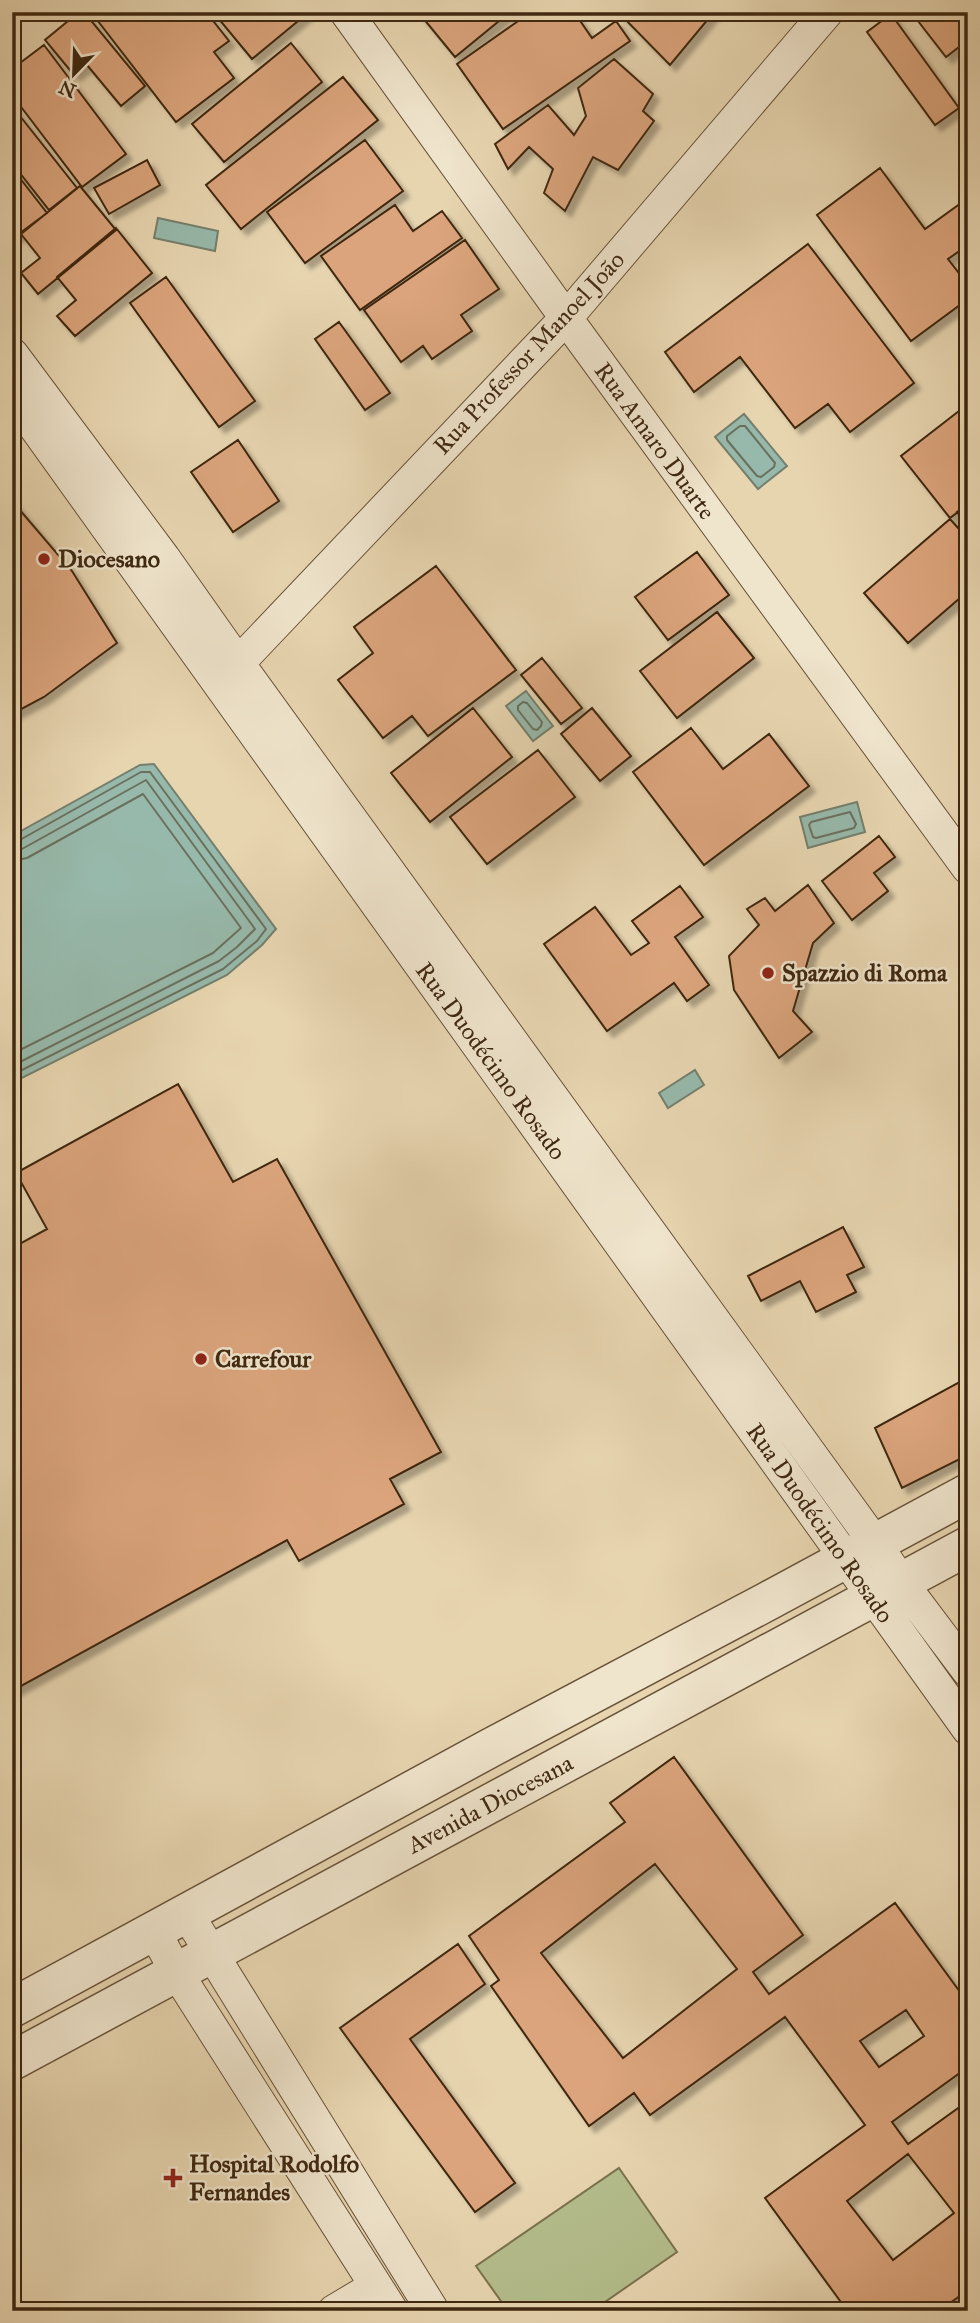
<svg xmlns="http://www.w3.org/2000/svg" width="980" height="2323" viewBox="0 0 980 2323" font-family="'IM FELL Great Primer',serif">
	<style>
		.green { fill: #b4bd8c; stroke: #7a724e; stroke-width: 2 }
		.water { fill: #97b9ab; stroke: #747f6d; stroke-width: 2 }
		.lines { fill: none; stroke-linecap: round; stroke-linejoin: round }
		.shore { stroke: #6b705e; stroke-width: 2 }
		.building { fill: #dba47c; stroke: #3f2811; stroke-width: 2; fill-rule: evenodd; filter: url(#shadow) }
		.minor-casing { stroke: #695339; stroke-width: 34 }
		.tertiary-casing { stroke: #695339; stroke-width: 41 }
		.minor { stroke: #efe4cc; stroke-width: 32 }
		.tertiary { stroke: #efe4cc; stroke-width: 38 }
		.poi-dot { fill: #8f2418; stroke: #efe4cc; stroke-width: 2.5 }
		.labels { text-anchor: middle; dominant-baseline: central; stroke-width: 5; stroke-linejoin: round; paint-order: stroke }
		.street-label { font-size: 24px; fill: #3f2811; stroke: #efe4cc }
		.poi-label { font-size: 24px; font-weight: bold; fill: #3f2811; stroke: #efe4cc; text-anchor: start }
	</style>
	<defs>
		<filter id="shadow"><feDropShadow dx="6" dy="6" stdDeviation="2" flood-color="#0004"/></filter>
	</defs>
	<rect width="100%" height="100%" fill="#e7d5b0"/>
	<filter id="stains"><feTurbulence type="fractalNoise" baseFrequency=".00286" numOctaves="4"/><feColorMatrix values="0 0 0 0 .2 0 0 0 0 .09 0 0 0 0 .02 0 0 0 .5 -.17"/></filter>
	<radialGradient id="worn" r=".72"><stop offset=".6" stop-color="#630" stop-opacity="0"/><stop offset="1" stop-color="#630" stop-opacity=".3"/></radialGradient>
	<path class="green" d="M 619,2168 L 677,2252 L 592,2311 L 508,2311 L 476,2266 Z"/>
	<path class="water" d="M 158,218 L 218,231 L 215,251 L 154,238 Z
		M 744,414 L 787,466 L 758,489 L 715,437 Z
		M 526,691 L 553,726 L 533,741 L 506,706 Z
		M 154,764 L 276,929 L 262,945 L 227,975 L 12,1083 L 12,836 L 140,765 Z
		M 857,802 L 865,832 L 808,848 L 800,817 Z
		M 695,1070 L 704,1085 L 668,1108 L 659,1093 Z"/>
	<g class="lines">
		<path class="shore" d="M 740,426 L 745,426 L 775,463 L 774,467 L 761,477 L 757,476 L 727,440 L 727,436 Z
			M 523,702 L 527,703 L 542,722 L 541,726 L 537,730 L 533,729 L 518,710 L 518,706 Z
			M 850,812 L 856,824 L 854,828 L 816,838 L 813,837 L 809,825 L 811,822 Z
			M 12,842 L 18,841 L 141,772 L 150,772 L 266,929 L 257,941 L 223,969 L 12,1075
			M 12,851 L 22,849 L 146,780 L 255,929 L 237,947 L 219,961 L 12,1066
			M 12,861 L 27,858 L 143,794 L 241,928 L 213,953 L 12,1054"/>
	</g>
	<path class="building" d="M 79,12 L 84,12 L 145,86 L 121,106 L 87,65 L 74,75 L 45,40 Z
		M 91,12 L 206,12 L 229,41 L 214,52 L 234,78 L 176,122 Z
		M 213,12 L 309,12 L 252,59 Z
		M 418,12 L 510,12 L 455,57 Z
		M 531,12 L 574,12 L 592,38 L 616,21 L 630,41 L 503,129 L 457,64 Z
		M 618,12 L 714,12 L 670,65 Z
		M 930,12 L 968,12 L 968,40 L 946,57 L 918,21 Z
		M 891,14 L 959,108 L 935,125 L 867,32 Z
		M 291,43 L 322,82 L 224,162 L 192,124 Z
		M 44,45 L 126,154 L 82,187 L 12,95 L 12,69 Z
		M 614,59 L 653,94 L 643,111 L 654,121 L 618,170 L 593,157 L 565,211 L 544,193 L 553,169 L 529,147 L 508,169 L 495,144 L 548,105 L 574,135 L 586,116 L 578,88 Z
		M 343,77 L 378,120 L 241,229 L 206,185 Z
		M 12,106 L 77,188 L 49,210 L 12,163 Z
		M 365,140 L 403,191 L 305,263 L 267,212 Z
		M 147,160 L 160,185 L 109,214 L 94,188 Z
		M 12,168 L 47,213 L 12,239 Z
		M 880,168 L 925,229 L 968,198 L 968,245 L 948,259 L 968,285 L 968,299 L 911,341 L 817,215 Z
		M 80,186 L 116,230 L 38,294 L 21,273 L 40,258 L 21,234 Z
		M 395,205 L 413,231 L 442,211 L 462,238 L 360,310 L 321,256 Z
		M 116,228 L 152,273 L 75,336 L 57,316 L 76,300 L 57,277 Z
		M 465,240 L 499,289 L 461,315 L 472,331 L 432,359 L 423,346 L 401,362 L 364,310 Z
		M 808,244 L 914,383 L 850,432 L 828,404 L 795,428 L 740,357 L 694,392 L 665,352 Z
		M 166,277 L 255,401 L 219,427 L 130,303 Z
		M 339,322 L 390,393 L 365,410 L 315,339 Z
		M 968,404 L 968,504 L 950,518 L 901,456 Z
		M 238,440 L 279,501 L 233,532 L 191,472 Z
		M 13,502 L 72,571 L 117,643 L 44,697 L 12,714 Z
		M 968,504 L 968,527 L 957,512 Z
		M 950,519 L 968,539 L 968,591 L 908,643 L 864,593 Z
		M 697,552 L 729,595 L 668,640 L 635,597 Z
		M 436,566 L 516,670 L 428,736 L 412,716 L 383,738 L 338,680 L 373,653 L 354,627 Z
		M 717,612 L 754,658 L 677,718 L 640,671 Z
		M 542,658 L 582,708 L 561,724 L 521,675 Z
		M 473,708 L 512,757 L 430,822 L 391,773 Z
		M 592,708 L 631,756 L 600,781 L 561,734 Z
		M 691,728 L 723,769 L 769,734 L 809,786 L 704,865 L 633,772 Z
		M 538,750 L 575,797 L 487,864 L 450,817 Z
		M 879,836 L 895,857 L 874,873 L 888,891 L 852,920 L 822,881 Z
		M 808,885 L 834,923 L 813,943 L 793,1011 L 812,1032 L 779,1058 L 734,990 L 729,956 L 759,925 L 747,909 L 765,898 L 775,911 Z
		M 680,886 L 703,917 L 675,937 L 709,985 L 687,1001 L 674,983 L 607,1031 L 544,944 L 595,907 L 631,955 L 649,943 L 632,921 Z
		M 178,1084 L 233,1182 L 277,1159 L 441,1452 L 390,1479 L 404,1504 L 299,1561 L 287,1540 L 12,1691 L 12,1248 L 47,1229 L 16,1173 Z
		M 843,1227 L 864,1267 L 847,1275 L 856,1292 L 816,1312 L 800,1281 L 761,1301 L 748,1276 Z
		M 965,1379 L 968,1385 L 968,1455 L 902,1488 L 875,1428 Z
		M 674,1757 L 803,1935 L 753,1972 L 769,1994 L 895,1903 L 968,2003 L 968,2067 L 892,2122 L 908,2144 L 968,2101 L 968,2290 L 939,2311 L 864,2311 L 858,2302 L 846,2309 L 765,2198 L 865,2125 L 785,2017 L 650,2115 L 634,2093 L 589,2126 L 491,1986 L 499,1980 L 469,1936 L 625,1822 L 610,1803 ZM 655,1864 L 737,1969 L 623,2058 L 541,1953 ZM 906,2010 L 924,2036 L 879,2067 L 860,2041 ZM 908,2154 L 954,2213 L 893,2260 L 847,2201 Z
		M 458,1944 L 485,1984 L 410,2039 L 515,2183 L 475,2212 L 340,2028 Z"/>
	<g class="lines">
		<g class="minor-casing">
			<path id="minor" d="M 346,12 L 566,318 L 968,868
				M 12,354 L 164,558 L 238,663 L 875,1543 L 901,1582 L 968,1671
				M 12,395 L 968,1729
				M 224,678 L 566,318 L 827,12
				M 186,1912 L 433,2311
				M 154,1931 L 177,1973 L 392,2311
				M 334,2311 L 376,2286"/>
		</g>
		<g class="tertiary-casing">
			<path id="tertiary" d="M 12,2008 L 492,1747 L 768,1601 L 968,1493
				M 12,2061 L 968,1546"/>
		</g>
		<use href="#minor" class="minor"/>
		<use href="#tertiary" class="tertiary"/>
	</g>
	<g class="poi-dot">
		<circle cx="44" cy="559" r="7"/>
		<circle cx="768" cy="973" r="7"/>
		<circle cx="201" cy="1359" r="7"/>
		<path d="M169.5 2167.5h7v7h7v7h-7v7h-7v-7h-7v-7h7z"/>
	</g>
	<g class="labels">
		<g class="street-label">
			<text transform="translate(529 353) rotate(-47)">Rua Professor Manoel João</text>
			<text transform="translate(655 441) rotate(54)">Rua Amaro Duarte</text>
			<text transform="translate(491 1061) rotate(54)">Rua Duodécimo Rosado</text>
			<text transform="translate(820 1523) rotate(55)">Rua Duodécimo Rosado</text>
			<text transform="translate(490 1804) rotate(-28)">Avenida Diocesana</text>
		</g>
		<g class="poi-label">
			<text x="58" y="559">Diocesano</text>
			<text x="782" y="973">Spazzio di Roma</text>
			<text x="215" y="1359">Carrefour</text>
			<text x="189" y="2164">Hospital Rodolfo<tspan x="189" dy="28">Fernandes</tspan></text>
		</g>
	</g>
	<rect width="980" height="2323" fill="none" stroke="#e7d5b0" stroke-width="42"/>
	<rect x="14" y="14" width="952" height="2295" fill="none" stroke="#3f2811" stroke-width="3.5"/>
	<rect x="21" y="21" width="938" height="2281" fill="none" stroke="#3f2811" stroke-width="2"/>
	<g transform="translate(74 74) rotate(203)" stroke="#efe4cc" stroke-width="5" paint-order="stroke">
	<path d="M0-5L12 26L0 18L-12 26Z" fill="#3f2811"/>
	<text y="-10" font-size="19" font-weight="bold" text-anchor="middle" fill="#3f2811">N</text>
	</g>
	<rect width="100%" height="100%" filter="url(#stains)"/>
	<rect width="100%" height="100%" fill="url(#worn)"/>
</svg>
